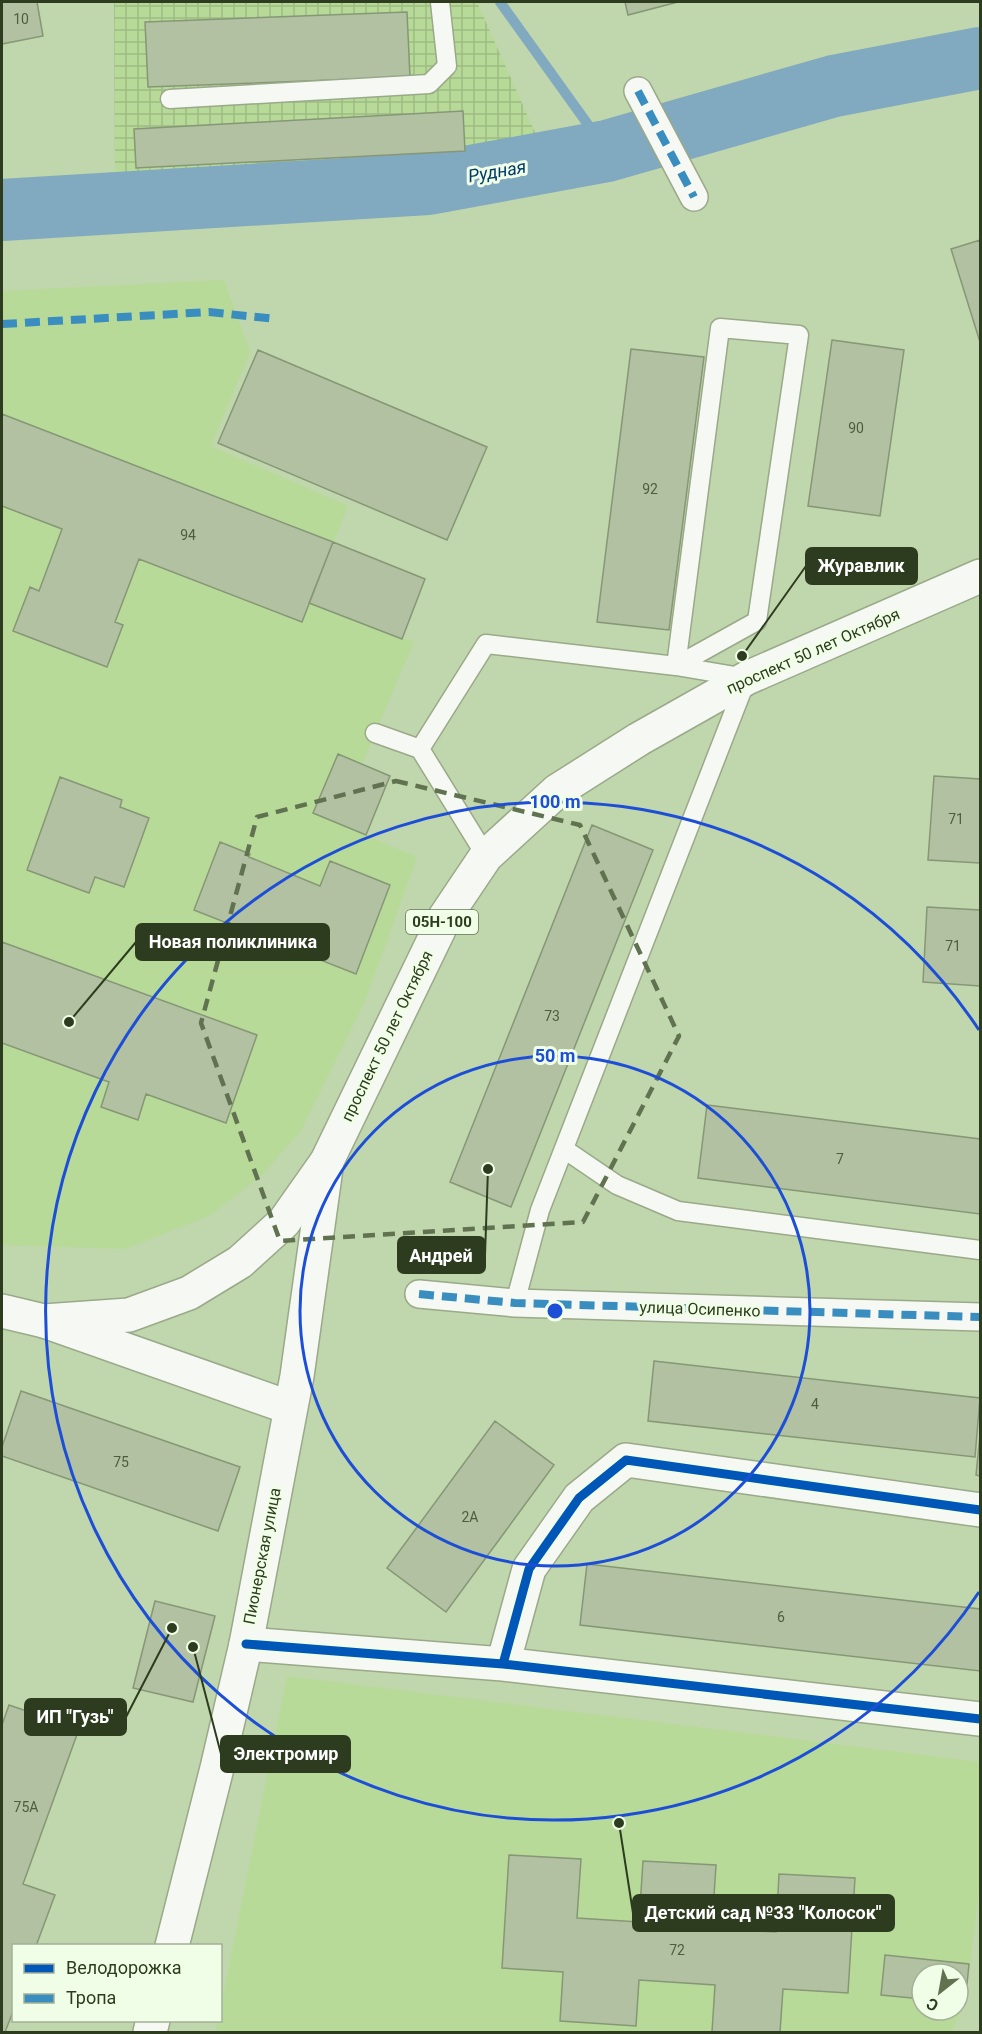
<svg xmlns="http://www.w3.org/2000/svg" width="982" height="2034" viewBox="0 0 982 2034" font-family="Roboto,sans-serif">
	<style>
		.built { fill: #b8da99; fill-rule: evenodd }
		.industrial { fill: url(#industrial-grid) }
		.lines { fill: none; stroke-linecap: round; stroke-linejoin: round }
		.stream { stroke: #81a9c0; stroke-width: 10 }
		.river { stroke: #81a9c0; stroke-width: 62 }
		.building { fill: #b1c1a2; stroke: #869776; stroke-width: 1.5 }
		.service-casing { stroke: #99a989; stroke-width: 21 }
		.pedestrian-casing { stroke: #99a989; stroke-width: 30 }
		.minor-casing { stroke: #99a989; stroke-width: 36 }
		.secondary-casing { stroke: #99a989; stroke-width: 36 }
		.primary-casing { stroke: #99a989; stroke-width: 36 }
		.service { stroke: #f6f9f3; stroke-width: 18 }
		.pedestrian { stroke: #f6f9f3; stroke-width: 27 }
		.minor { stroke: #f6f9f3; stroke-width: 33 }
		.secondary { stroke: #f6f9f3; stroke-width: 33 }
		.primary { stroke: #f6f9f3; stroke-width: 33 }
		.quiet { stroke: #3a8ebf; stroke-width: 8; stroke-dasharray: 15 8; stroke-linecap: butt }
		.cycleway-casing { stroke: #f1fee7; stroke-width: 13 }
		.cycleway { stroke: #0057b8; stroke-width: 9 }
		.marked { fill: none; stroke: #607250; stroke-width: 4.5; stroke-dasharray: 12 8; stroke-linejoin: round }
		.ring { fill: none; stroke: #1d4ed8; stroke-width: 3 }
		.labels { text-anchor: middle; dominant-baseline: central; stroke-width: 6; stroke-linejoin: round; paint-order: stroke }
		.number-label { font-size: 14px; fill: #4e5d3f }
		.shield { fill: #f1fee7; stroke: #68765a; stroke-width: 1.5 }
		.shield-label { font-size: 15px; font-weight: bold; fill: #2d3c1e }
		.street-label { font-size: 16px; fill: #2d3c1e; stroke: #f1fee7 }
		.water-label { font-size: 18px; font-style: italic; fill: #023b6a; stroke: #f1fee7 }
		.centre { fill: #1d4ed8; stroke: #f1fee7; stroke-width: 3 }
		.ring-label { font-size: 18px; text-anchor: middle; font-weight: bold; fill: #1d4ed8; stroke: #f1fee7; stroke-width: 6; stroke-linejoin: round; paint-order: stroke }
		.leader { fill: none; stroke: #2d3c1e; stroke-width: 2 }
		.callout-dot { fill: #2d3c1e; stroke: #f1fee7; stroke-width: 2 }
		.callout { fill: #2d3c1e; stroke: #2d3c1e; stroke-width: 2 }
		.callout-label { font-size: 18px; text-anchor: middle; font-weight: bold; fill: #fff }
	</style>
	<defs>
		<pattern id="industrial-grid" width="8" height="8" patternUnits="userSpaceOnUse" patternTransform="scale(1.5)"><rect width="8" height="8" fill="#b8da99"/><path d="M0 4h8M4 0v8" fill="none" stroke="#9ebc83"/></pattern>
	</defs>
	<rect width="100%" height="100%" fill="#c0d6ac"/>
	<path class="built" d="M 224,280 L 250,352 L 211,446 L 348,506 L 310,603 L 414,642 L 362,764 L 338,755 L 313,813 L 417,857 L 366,999 L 301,1131 L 262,1175 L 209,1216 L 125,1249 L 2,1245 L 2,291 Z
		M 287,1676 L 980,1762 L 980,1884 L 965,2004 L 951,2032 L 215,2032 L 218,2021 L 220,2020 L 221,2006 ZM 922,1974 L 958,1974 L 958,2010 L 922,2010 Z"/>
	<path class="industrial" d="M 114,2 L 477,2 L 541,146 L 410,167 L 115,176 Z"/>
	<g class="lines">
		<path class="stream" d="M 500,2 L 607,151"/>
		<path class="river" d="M 2,210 L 428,184 L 607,151 L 834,86 L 980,58"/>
	</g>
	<path class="building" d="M 2,2 L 37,2 L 43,36 L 2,44 Z
		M 625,2 L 678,2 L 628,15 Z
		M 407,12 L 410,77 L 148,87 L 145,22 Z
		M 463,111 L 465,151 L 136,168 L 134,129 Z
		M 980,240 L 980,342 L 951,249 Z
		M 832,340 L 904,350 L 880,516 L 808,506 Z
		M 631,349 L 704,357 L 669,630 L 597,622 Z
		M 258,350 L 487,447 L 447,540 L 218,443 Z
		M 2,414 L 333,542 L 302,622 L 139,559 L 115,622 L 123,625 L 107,667 L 13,631 L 30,587 L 39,591 L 62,529 L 2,506 Z
		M 333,542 L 425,579 L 402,639 L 309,603 Z
		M 338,754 L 390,776 L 366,835 L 313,813 Z
		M 934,776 L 980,779 L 980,863 L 928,860 Z
		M 60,777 L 122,800 L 120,807 L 149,818 L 124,887 L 95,877 L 89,893 L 27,870 Z
		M 592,825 L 653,850 L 511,1207 L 450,1182 Z
		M 220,842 L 250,854 L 249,857 L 320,886 L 330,861 L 390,885 L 356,974 L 194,910 Z
		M 927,907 L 980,910 L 980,986 L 923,982 Z
		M 2,942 L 257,1035 L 226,1123 L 146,1094 L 138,1120 L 101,1107 L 109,1082 L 2,1043 Z
		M 707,1105 L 980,1139 L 980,1214 L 698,1178 Z
		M 654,1361 L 980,1398 L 975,1457 L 648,1421 Z
		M 21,1391 L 240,1467 L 218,1531 L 2,1456 L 2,1447 Z
		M 495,1421 L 554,1465 L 446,1612 L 387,1568 Z
		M 980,1435 L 980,1476 L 976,1475 Z
		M 587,1564 L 980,1609 L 980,1671 L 580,1625 Z
		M 155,1601 L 215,1616 L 193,1702 L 133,1688 Z
		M 9,1705 L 79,1729 L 23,1884 L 55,1895 L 36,1946 L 14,1946 L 14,2009 L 5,2032 L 2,2032 L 2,1725 Z
		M 509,1855 L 581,1859 L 577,1918 L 639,1922 L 643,1861 L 716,1865 L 712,1928 L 776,1932 L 779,1874 L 855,1878 L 848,1993 L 783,1989 L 780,2032 L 712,2032 L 715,1985 L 639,1980 L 636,2026 L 560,2021 L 563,1972 L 502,1968 Z
		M 885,1955 L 969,1964 L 965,2004 L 958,2004 L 958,1974 L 922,1974 L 922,1999 L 881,1995 Z"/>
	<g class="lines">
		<g class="service-casing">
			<path id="service" d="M 170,99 L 429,84 L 447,66 L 440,2
				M 375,733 L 420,749
				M 486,856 L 420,749 L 486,644 L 676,666 L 757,621 L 799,335 L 720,328 L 676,666 L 747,678 L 540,1210 L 515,1303
				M 564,1149 L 617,1185 L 678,1211 L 980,1250"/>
		</g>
		<g class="pedestrian-casing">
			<path id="pedestrian" d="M 638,91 L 694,197
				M 419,1294 L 515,1303 L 980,1317"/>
		</g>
		<g class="minor-casing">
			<path id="minor" d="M 246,1644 L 503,1664 L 980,1719
				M 503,1664 L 529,1569 L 579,1498 L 626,1460 L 980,1510"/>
		</g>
		<g class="secondary-casing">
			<path id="secondary" d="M 44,1321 L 291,1408
				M 172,1946 L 217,1768 L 246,1644 L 297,1376 L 327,1161
				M 150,2032 L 153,2020"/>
		</g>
		<g class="primary-casing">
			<path id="primary" d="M 2,1311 L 44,1321 L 129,1315 L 189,1293 L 240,1262 L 284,1222 L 327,1161 L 445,917 L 486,856 L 557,791 L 639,739 L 747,678 L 980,576"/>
		</g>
		<use href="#service" class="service"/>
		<use href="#pedestrian" class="pedestrian"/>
		<use href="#minor" class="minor"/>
		<use href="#secondary" class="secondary"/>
		<use href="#primary" class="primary"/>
		<path class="quiet" d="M 638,91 L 694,197
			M 2,324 L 209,312 L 276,319
			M 419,1294 L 515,1303 L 980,1317"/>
		<g class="cycleway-casing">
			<path id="cycleway" d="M 246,1644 L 503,1664 L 980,1719
				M 503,1664 L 529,1569 L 579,1498 L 626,1460 L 980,1510"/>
		</g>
		<use href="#cycleway" class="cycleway"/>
	</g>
	<path class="marked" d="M 396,781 L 580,825 L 679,1036 L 583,1222 L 280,1241 L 201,1023 L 257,817 Z"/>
	<g class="ring">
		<circle cx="555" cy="1311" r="255"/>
		<path d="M979 1592A509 509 0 1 1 979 1030"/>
	</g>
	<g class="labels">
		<g class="number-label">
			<text x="21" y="19">10</text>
			<text x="856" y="428">90</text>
			<text x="650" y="489">92</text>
			<text x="188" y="535">94</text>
			<text x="956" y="819">71</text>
			<text x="953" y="946">71</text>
			<text x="552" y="1016">73</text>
			<text x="840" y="1159">7</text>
			<text x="815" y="1404">4</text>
			<text x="121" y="1462">75</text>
			<text x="470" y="1517">2А</text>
			<text x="781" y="1617">6</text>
			<text x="26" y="1807">75А</text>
			<text x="677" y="1950">72</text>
		</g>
		<rect class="shield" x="406" y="910" width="72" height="24" rx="4.5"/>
		<g class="shield-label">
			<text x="442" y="922">05Н-100</text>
		</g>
		<g class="street-label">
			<text transform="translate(813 651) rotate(-24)">проспект 50 лет Октября</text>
			<text transform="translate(387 1036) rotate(-64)">проспект 50 лет Октября</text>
			<text transform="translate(700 1309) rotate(2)">улица Осипенко</text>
			<text transform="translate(262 1556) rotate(-79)">Пионерская улица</text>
		</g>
		<g class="water-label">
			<text transform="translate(497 171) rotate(-10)">Рудная</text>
		</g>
	</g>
	<circle cx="555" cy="1311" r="9" class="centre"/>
	<g class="ring-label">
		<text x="555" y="808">100 m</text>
		<text x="555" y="1062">50 m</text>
	</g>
	<path class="leader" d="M742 656L806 566M69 1022L136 942M488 1169L485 1255M172 1628L126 1717M193 1647L221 1754M619 1823L633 1913"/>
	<g class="callout-dot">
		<circle cx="742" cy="656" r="6"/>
		<circle cx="69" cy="1022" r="6"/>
		<circle cx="488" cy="1169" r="6"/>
		<circle cx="172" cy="1628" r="6"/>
		<circle cx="193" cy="1647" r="6"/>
		<circle cx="619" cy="1823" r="6"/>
	</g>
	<g class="callout">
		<rect x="806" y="548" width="111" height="36" rx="6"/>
		<rect x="136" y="924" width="193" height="36" rx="6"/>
		<rect x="398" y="1237" width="87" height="36" rx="6"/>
		<rect x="25" y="1699" width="101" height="36" rx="6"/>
		<rect x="221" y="1736" width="129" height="36" rx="6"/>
		<rect x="633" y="1895" width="261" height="36" rx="6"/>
	</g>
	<g class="callout-label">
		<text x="861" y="572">Журавлик</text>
		<text x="233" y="948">Новая поликлиника</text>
		<text x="441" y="1262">Андрей</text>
		<text x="75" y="1723">ИП "Гузь"</text>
		<text x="286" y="1760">Электромир</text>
		<text x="763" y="1919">Детский сад №33 "Колосок"</text>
	</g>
	<rect width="982" height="2034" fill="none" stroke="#2d3c1e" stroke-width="6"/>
	<rect x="12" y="1944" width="210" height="78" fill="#f1fee7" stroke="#a3b097" stroke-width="1.5"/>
	<rect x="24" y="1964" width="30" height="9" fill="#0057b8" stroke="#a3b097" stroke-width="1.5"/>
	<text x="66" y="1974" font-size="18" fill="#2d3c1e">Велодорожка</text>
	<rect x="24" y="1994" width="30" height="9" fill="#3a8ebf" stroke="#a3b097" stroke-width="1.5"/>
	<text x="66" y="2004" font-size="18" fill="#2d3c1e">Тропа</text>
	<g transform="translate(940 1992) rotate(211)"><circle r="28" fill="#f1fee7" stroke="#a3b097" stroke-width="1.5"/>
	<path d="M0-4.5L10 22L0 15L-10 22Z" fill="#607250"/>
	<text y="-9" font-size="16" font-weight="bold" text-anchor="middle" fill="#2d3c1e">С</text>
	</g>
</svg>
